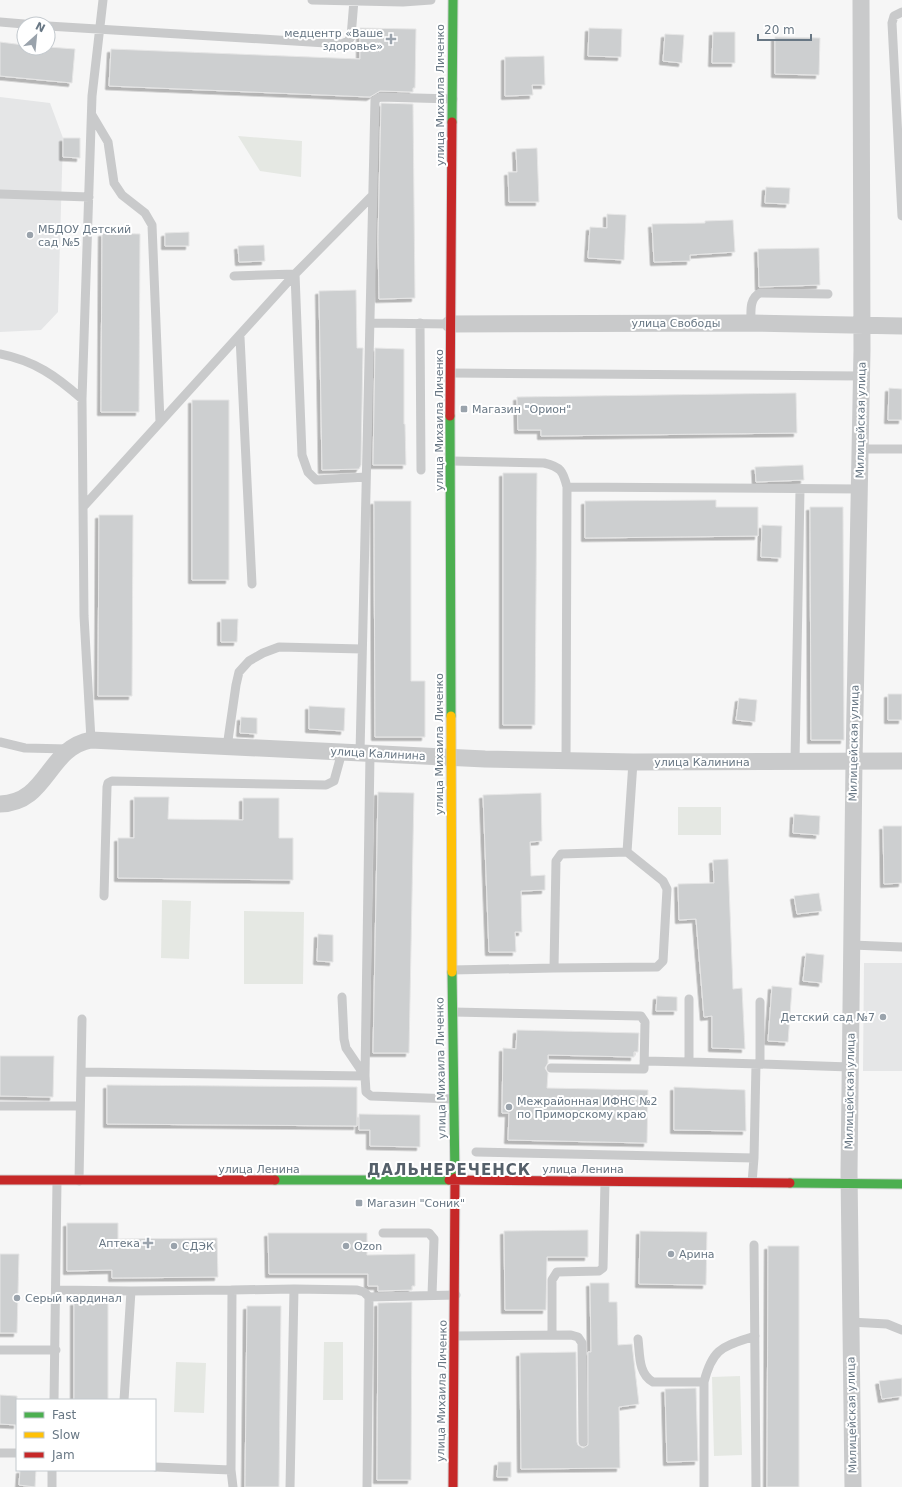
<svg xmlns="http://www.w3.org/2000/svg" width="902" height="1487" viewBox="0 0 902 1487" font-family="'DejaVu Sans',sans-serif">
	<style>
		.built { fill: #e5e6e7 }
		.green { fill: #e5e8e3 }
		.building { fill: #cdcfd0; stroke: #e6e6e6; filter: url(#shadow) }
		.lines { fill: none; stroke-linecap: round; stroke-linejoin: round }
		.fast-casing { stroke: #d3d4d5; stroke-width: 11 }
		.slow-casing { stroke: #d3d4d5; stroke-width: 11 }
		.jam-casing { stroke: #d3d4d5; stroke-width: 11 }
		.lane { stroke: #c9cacb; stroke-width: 9 }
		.street { stroke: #c9cacb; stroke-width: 17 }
		.fast { stroke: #4caf50; stroke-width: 9 }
		.slow { stroke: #ffc107; stroke-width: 9 }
		.jam { stroke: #c62828; stroke-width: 9 }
		.poi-dot { fill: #9aa3ac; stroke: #fff; stroke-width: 1.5 }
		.labels { text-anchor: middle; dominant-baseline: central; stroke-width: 4; stroke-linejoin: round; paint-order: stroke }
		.poi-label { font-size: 11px; fill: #687784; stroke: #fff; text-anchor: start }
		.street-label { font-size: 11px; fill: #687784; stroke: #fff }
		.district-label { font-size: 15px; font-weight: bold; letter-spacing: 1px; fill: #55606a; stroke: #fff }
	</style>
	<defs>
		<filter id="shadow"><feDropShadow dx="-3.5" dy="3.5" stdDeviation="0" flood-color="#0004"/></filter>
	</defs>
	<rect width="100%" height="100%" fill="#f6f6f6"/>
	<path class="built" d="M 0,97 L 50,103 L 63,138 L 58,312 L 41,330 L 0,332 Z
		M 864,963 L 902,963 L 902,1071 L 863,1071 Z"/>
	<path class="green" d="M 238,136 L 302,141 L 301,177 L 260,171 Z
		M 678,807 L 721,807 L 721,835 L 678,835 Z
		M 162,900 L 191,901 L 189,959 L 161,958 Z
		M 244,911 L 304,912 L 303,984 L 244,984 Z
		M 324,1342 L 343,1342 L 343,1400 L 323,1400 Z
		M 176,1362 L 206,1363 L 204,1413 L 174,1412 Z
		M 740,1376 L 742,1455 L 714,1456 L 712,1377 Z"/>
	<path class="building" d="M 360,28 L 416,29 L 415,88 L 413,88 L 413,92 L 380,91 L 370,97 L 109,86 L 111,49 L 360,59 Z
		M 589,28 L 622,29 L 621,57 L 588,56 Z
		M 713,32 L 735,32 L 735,63 L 712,63 Z
		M 665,34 L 684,35 L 682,63 L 663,61 Z
		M 775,37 L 820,38 L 819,75 L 775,74 Z
		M 0,42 L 24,45 L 24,48 L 48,47 L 75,49 L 72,83 L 0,76 Z
		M 544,56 L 545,85 L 532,85 L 533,95 L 505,96 L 505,57 Z
		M 381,103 L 413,104 L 415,298 L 379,299 L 378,240 Z
		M 63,138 L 80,138 L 80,158 L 63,157 Z
		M 537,148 L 539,202 L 509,202 L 508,172 L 517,172 L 516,149 Z
		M 766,187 L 790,188 L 789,204 L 765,203 Z
		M 607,214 L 626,215 L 624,260 L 588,258 L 590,227 L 607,228 Z
		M 733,220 L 735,252 L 690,255 L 690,261 L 654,262 L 652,224 L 705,223 L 705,221 Z
		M 189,232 L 189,246 L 165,246 L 165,233 Z
		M 102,233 L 140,234 L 139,412 L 101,412 Z
		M 264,245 L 265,261 L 239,262 L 238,246 Z
		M 819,248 L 820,285 L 759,287 L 758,249 Z
		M 356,290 L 357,348 L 363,348 L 361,465 L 359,469 L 322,470 L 319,291 Z
		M 375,348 L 404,349 L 404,424 L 405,424 L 406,465 L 373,465 Z
		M 889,388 L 902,389 L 902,420 L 888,420 Z
		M 796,393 L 797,433 L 541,436 L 541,430 L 518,430 L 517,397 Z
		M 192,400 L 229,400 L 229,580 L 192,580 Z
		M 803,465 L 804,480 L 756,482 L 755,467 Z
		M 503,473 L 537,473 L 535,725 L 503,725 Z
		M 716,500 L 716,507 L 758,507 L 758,536 L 585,538 L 585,501 Z
		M 374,501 L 411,501 L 411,681 L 425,681 L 425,737 L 375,737 Z
		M 810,507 L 843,507 L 844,740 L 811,740 Z
		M 99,515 L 133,515 L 132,696 L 98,696 Z
		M 762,525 L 782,526 L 781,558 L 761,557 Z
		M 221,619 L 238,619 L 237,642 L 221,642 Z
		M 888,694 L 902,694 L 902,720 L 888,720 Z
		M 739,698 L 757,700 L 755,722 L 736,720 Z
		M 309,706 L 345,708 L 344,731 L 309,729 Z
		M 241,717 L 257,718 L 257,734 L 240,733 Z
		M 378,792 L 414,793 L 409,1053 L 373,1053 Z
		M 541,793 L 542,841 L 530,842 L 531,876 L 545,875 L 545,890 L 521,891 L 522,932 L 515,932 L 516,952 L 489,952 L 483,795 Z
		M 134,797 L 169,797 L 168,819 L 243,820 L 243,798 L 279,798 L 279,838 L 293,838 L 293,880 L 118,878 L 118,838 L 134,838 Z
		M 794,814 L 820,816 L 819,835 L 793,833 Z
		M 883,826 L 902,826 L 902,883 L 884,884 Z
		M 728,859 L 733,989 L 742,988 L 745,1049 L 712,1048 L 712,1016 L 704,1017 L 696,919 L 679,920 L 678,884 L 714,883 L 713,860 Z
		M 819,893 L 822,911 L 797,914 L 794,896 Z
		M 318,934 L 333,935 L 333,962 L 317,961 Z
		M 806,953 L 824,955 L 822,983 L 803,981 Z
		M 772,986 L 792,988 L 788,1042 L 768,1041 Z
		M 657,996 L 677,997 L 677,1011 L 656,1011 Z
		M 517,1030 L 639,1033 L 638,1052 L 634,1052 L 634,1057 L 548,1055 L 548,1063 L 545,1068 L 548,1073 L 547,1088 L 648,1090 L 647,1143 L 508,1140 L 509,1113 L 502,1113 L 503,1048 L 516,1049 Z
		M 0,1056 L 54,1056 L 53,1097 L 0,1096 Z
		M 107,1085 L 357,1087 L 357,1126 L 107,1124 Z
		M 674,1087 L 745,1090 L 746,1131 L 674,1130 Z
		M 359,1114 L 420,1115 L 420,1147 L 370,1146 L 370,1130 L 359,1130 Z
		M 67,1223 L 118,1223 L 118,1239 L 217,1238 L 218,1277 L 112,1278 L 112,1270 L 67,1271 Z
		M 588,1230 L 588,1257 L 547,1257 L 546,1310 L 505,1310 L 504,1231 Z
		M 640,1231 L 707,1232 L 706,1285 L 639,1284 Z
		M 268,1233 L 367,1233 L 367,1255 L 415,1254 L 415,1286 L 412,1286 L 412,1290 L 378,1291 L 378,1286 L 368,1286 L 368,1274 L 269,1274 Z
		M 768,1246 L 799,1246 L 799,1487 L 767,1487 Z
		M 0,1254 L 19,1254 L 17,1333 L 0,1333 Z
		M 590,1283 L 609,1283 L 609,1302 L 617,1302 L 618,1345 L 632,1344 L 639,1404 L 619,1407 L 620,1468 L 521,1469 L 520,1353 L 576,1352 L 577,1442 L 578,1445 L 583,1448 L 588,1445 L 588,1352 L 591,1352 Z
		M 74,1302 L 108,1302 L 108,1400 L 74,1400 Z
		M 412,1302 L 411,1480 L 377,1480 L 378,1303 Z
		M 247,1306 L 281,1306 L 279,1487 L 245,1487 Z
		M 902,1378 L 902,1396 L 882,1399 L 879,1381 Z
		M 696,1388 L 698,1461 L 667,1462 L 665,1389 Z
		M 0,1395 L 17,1396 L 17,1425 L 0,1424 Z
		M 498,1462 L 511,1462 L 511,1477 L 497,1477 Z
		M 20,1470 L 36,1470 L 35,1487 L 19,1485 Z"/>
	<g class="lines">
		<g class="fast-casing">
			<path id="fast" d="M 452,122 L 453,0
				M 450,416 L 451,716
				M 452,972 L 455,1178
				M 275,1180 L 449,1180
				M 790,1183 L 902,1184"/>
		</g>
		<g class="slow-casing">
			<path id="slow" d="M 451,716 L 452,972"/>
		</g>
		<g class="jam-casing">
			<path id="jam" d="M 450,416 L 452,122
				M 0,1180 L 275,1180
				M 449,1180 L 790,1183
				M 453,1487 L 455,1178"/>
		</g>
		<path class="lane" d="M 312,0 L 403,2 L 431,0
			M 902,12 L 894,16 L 892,23 L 902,216
			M 0,22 L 24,24
			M 48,26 L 342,44 L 348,41 L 351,37 L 354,0
			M 92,115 L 108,142 L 114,183 L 122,195 L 145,213 L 152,225 L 160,422
			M 0,194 L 89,197
			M 234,276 L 295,274 L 302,455 L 308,472 L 316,480 L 366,477
			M 370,323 L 450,324
			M 420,323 L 421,470
			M 751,323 C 751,312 749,298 760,293 L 828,294
			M 240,337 L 252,584
			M 0,354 C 35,361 56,376 82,399 L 84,616 L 91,740
			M 451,373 L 861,376
			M 82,399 L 92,96 L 103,0
			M 861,449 L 902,449
			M 452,461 L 544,463 C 561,467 563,471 567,487
			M 84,506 L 295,274 L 373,195
			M 0,742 L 25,748 L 68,749
			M 227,747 L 236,685 L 239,672 L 249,661 L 263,653 L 279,647 L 362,649
			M 360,753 L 375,100 L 380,97 L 453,99
			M 566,761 L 567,487 L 860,489
			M 795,761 L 800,490
			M 104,896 L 107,787 L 108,783 L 112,781 L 326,785 L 334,781 L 342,752
			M 852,945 L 902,947
			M 554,968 L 657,967 L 663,961 L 667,889 L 663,881 L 627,852 L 633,762
			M 452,970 L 554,968 L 556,861 L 561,854 L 627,852
			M 342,997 L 344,1039 L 346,1048 L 365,1076
			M 453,1012 L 641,1016 L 645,1022 L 644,1069 L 551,1068
			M 644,1061 L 689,1062 L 689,999
			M 689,1062 L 760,1064 L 760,1002
			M 760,1064 L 850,1067
			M 81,1072 L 365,1076 L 366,1092 L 371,1096 L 453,1099
			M 365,1076 L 370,754
			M 0,1106 L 79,1106
			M 476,1152 L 754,1158 L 756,1064
			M 79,1181 L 82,1019
			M 752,1183 L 754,1158
			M 383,1233 L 429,1233 L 434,1239 L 432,1295
			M 754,1245 L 756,1487
			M 294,1289 L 357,1290 L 364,1292 L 369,1297 L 367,1487
			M 57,1290 L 131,1291
			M 232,1290 L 294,1289 L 290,1487
			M 369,1297 L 456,1295
			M 850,1322 L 887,1324 L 902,1330
			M 552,1335 L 552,1280 L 557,1272 L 599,1271 L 603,1268 L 605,1182
			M 456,1336 L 571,1335 L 578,1337 L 582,1343 L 583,1442
			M 638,1339 C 640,1354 638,1374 653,1382 L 704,1382
			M 0,1350 L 56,1350
			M 54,1400 L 57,1181
			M 124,1400 L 131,1291 L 232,1290 L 231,1470 L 233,1487
			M 0,1453 L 17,1453
			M 155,1467 L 231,1470
			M 52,1487 L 52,1470
			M 704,1487 L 704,1382 C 713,1347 723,1347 755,1336"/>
		<path class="street" d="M 450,324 L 751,323 L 902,326
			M 0,804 C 48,803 47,748 91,740 L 485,759 L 633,762 L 902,761
			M 853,1487 L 849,1172 L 854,762 L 862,350 L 861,0"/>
		<use href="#fast" class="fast"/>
		<use href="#slow" class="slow"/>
		<use href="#jam" class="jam"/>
	</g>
	<g class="poi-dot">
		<path d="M389 33h4v4h4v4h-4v4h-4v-4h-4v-4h4z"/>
		<circle cx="30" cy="235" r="4"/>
		<rect x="460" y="405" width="8" height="8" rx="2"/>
		<circle cx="883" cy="1017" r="4"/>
		<circle cx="509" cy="1107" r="4"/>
		<rect x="355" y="1199" width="8" height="8" rx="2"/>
		<path d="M146 1237h4v4h4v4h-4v4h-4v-4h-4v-4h4z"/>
		<circle cx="174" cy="1246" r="4"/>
		<circle cx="346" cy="1246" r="4"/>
		<circle cx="671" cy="1254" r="4"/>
		<circle cx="17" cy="1298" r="4"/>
	</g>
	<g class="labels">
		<g class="poi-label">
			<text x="383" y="33" text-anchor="end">медцентр «Ваше<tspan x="383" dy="13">здоровье»</tspan></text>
			<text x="38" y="229">МБДОУ Детский<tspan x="38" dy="13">сад №5</tspan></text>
			<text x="472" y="409">Магазин "Орион"</text>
			<text x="875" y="1017" text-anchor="end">Детский сад №7</text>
			<text x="517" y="1101">Межрайонная ИФНС №2<tspan x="517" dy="13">по Приморскому краю</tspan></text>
			<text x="367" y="1203">Магазин "Соник"</text>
			<text x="140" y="1243" text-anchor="end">Аптека</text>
			<text x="182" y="1246">СДЭК</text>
			<text x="354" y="1246">Ozon</text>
			<text x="679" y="1254">Арина</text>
			<text x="25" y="1298">Серый кардинал</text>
		</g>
		<g class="street-label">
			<text transform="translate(440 95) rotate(-90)">улица Михаила Личенко</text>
			<text x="676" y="323">улица Свободы</text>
			<text transform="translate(439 420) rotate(-90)">улица Михаила Личенко</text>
			<text transform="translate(861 420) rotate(-89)">Милицейская улица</text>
			<text transform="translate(854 743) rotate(-89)">Милицейская улица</text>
			<text transform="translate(439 744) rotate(-90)">улица Михаила Личенко</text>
			<text transform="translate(378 754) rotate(3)">улица Калинина</text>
			<text x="702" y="762">улица Калинина</text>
			<text transform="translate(441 1068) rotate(-91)">улица Михаила Личенко</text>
			<text transform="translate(850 1091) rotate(-89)">Милицейская улица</text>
			<text x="259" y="1169">улица Ленина</text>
			<text x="583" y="1169">улица Ленина</text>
			<text transform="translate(442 1391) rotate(-89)">улица Михаила Личенко</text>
			<text transform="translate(852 1415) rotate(-91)">Милицейская улица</text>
		</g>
		<g class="district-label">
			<text x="449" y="1170">ДАЛЬНЕРЕЧЕНСК</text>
		</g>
	</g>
	<rect x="16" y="1399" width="140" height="72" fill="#ffffff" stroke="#c3c9ce"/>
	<rect x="24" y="1412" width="20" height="6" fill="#4caf50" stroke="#c3c9ce"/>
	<text x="52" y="1419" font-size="12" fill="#687784">Fast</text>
	<rect x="24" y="1432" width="20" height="6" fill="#ffc107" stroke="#c3c9ce"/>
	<text x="52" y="1439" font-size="12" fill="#687784">Slow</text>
	<rect x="24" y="1452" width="20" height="6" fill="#c62828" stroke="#c3c9ce"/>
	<text x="52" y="1459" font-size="12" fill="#687784">Jam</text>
	<g transform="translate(36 36) rotate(27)"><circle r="19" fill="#ffffff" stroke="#c3c9ce"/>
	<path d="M0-3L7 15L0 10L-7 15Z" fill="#9aa3ac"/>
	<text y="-6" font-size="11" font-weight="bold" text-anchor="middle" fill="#687784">N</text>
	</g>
	<path d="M758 34v6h53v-6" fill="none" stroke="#687784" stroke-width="2"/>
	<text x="764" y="34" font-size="12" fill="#687784" stroke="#ffffff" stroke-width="3" paint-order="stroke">20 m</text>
</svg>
